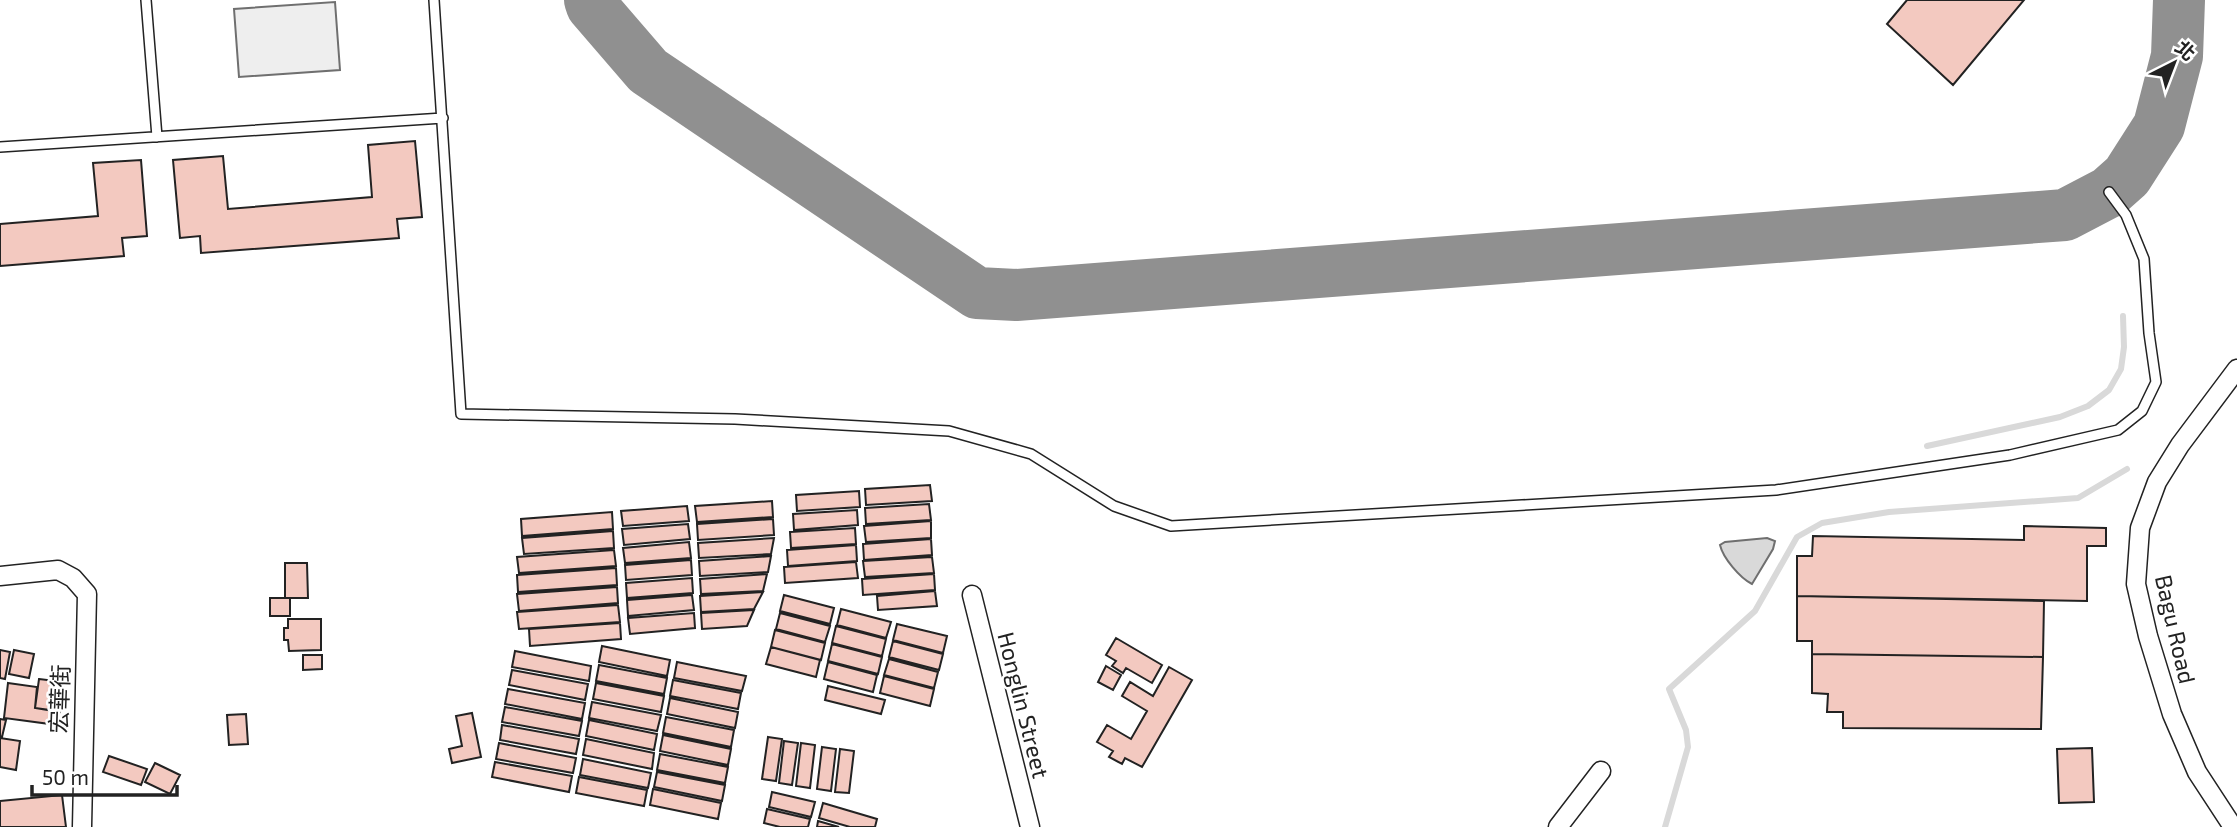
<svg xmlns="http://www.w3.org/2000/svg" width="2237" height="827" viewBox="0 0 2237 827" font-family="'Exo 2','Noto Sans TC',sans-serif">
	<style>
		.green { fill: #eee; stroke: #6f6f6f; stroke-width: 2 }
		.water { fill: #d9d9d9; stroke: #6f6f6f; stroke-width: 2 }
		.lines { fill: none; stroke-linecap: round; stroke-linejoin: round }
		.stream { stroke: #d9d9d9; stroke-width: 6 }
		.taxiway { stroke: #909090; stroke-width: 52 }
		.building { fill: #f3c9c0; stroke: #222; stroke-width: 2 }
		.lane-casing { stroke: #222; stroke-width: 12 }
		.street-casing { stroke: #222; stroke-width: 21 }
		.lane { stroke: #fff; stroke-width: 9 }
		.street { stroke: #fff; stroke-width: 18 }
		.labels { text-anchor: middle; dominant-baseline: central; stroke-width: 5; stroke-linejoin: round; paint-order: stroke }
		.street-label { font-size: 23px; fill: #222; stroke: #fff }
	</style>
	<rect width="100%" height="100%" fill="#fff"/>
	<path class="green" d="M 335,2 L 340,70 L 239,77 L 234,9 Z"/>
	<path class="water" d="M 1767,538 L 1775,541 L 1773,549 L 1752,584 C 1740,578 1723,558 1720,545 L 1725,542 Z"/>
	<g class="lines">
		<path class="stream" d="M 1927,446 L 2060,417 L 2088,406 L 2109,390 L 2121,369 L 2124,347 L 2123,316
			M 1665,827 L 1688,747 L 1686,730 L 1669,689 L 1755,611 L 1797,537 L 1822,523 L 1889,512 L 2078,498 L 2127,469"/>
		<path class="taxiway" d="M 590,0 L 592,6 L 648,71 L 977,293 L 1016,295 L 2065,215 L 2109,192 L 2127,176 L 2159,126 L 2177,56 L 2179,0"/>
	</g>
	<path class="building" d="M 1907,0 L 2024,0 L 1953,85 L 1887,24 Z
		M 415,141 L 422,217 L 397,219 L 399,238 L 201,253 L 200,236 L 180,238 L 173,160 L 223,156 L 228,209 L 372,197 L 368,145 Z
		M 141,160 L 147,236 L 122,238 L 124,256 L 0,266 L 0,224 L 98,216 L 93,163 Z
		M 930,485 L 932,501 L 866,505 L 865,489 Z
		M 859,491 L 860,507 L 797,511 L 796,495 Z
		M 772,501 L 773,517 L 697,522 L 695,506 Z
		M 929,504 L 931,520 L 866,524 L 865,508 Z
		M 687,506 L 689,521 L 623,526 L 621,511 Z
		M 857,510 L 858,525 L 794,530 L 793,514 Z
		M 612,512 L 613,529 L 522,536 L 521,519 Z
		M 773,519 L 774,535 L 698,540 L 697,524 Z
		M 931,521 L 931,538 L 866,542 L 864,526 Z
		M 688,524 L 690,539 L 624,545 L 622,529 Z
		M 2024,526 L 2106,528 L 2106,546 L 2087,546 L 2087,601 L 1797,596 L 1797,556 L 1812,556 L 1813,536 L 2024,540 Z
		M 855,528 L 856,544 L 791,548 L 790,532 Z
		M 613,531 L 614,548 L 524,554 L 522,538 Z
		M 774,538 L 771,554 L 699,558 L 698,543 Z
		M 931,539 L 932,555 L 864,560 L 863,544 Z
		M 689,542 L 691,558 L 625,563 L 623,548 Z
		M 856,545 L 857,561 L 788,566 L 787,550 Z
		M 614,550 L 616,566 L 519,573 L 517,557 Z
		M 771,556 L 768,572 L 700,576 L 699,561 Z
		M 932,557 L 934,573 L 865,577 L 863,561 Z
		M 691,560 L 692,575 L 626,580 L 625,565 Z
		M 856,562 L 858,578 L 785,583 L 784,567 Z
		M 285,563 L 307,563 L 308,598 L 285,598 Z
		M 616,568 L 617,585 L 518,592 L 517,575 Z
		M 767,574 L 763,591 L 701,594 L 700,579 Z
		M 934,574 L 935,590 L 863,595 L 862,579 Z
		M 692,578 L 693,593 L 627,598 L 626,583 Z
		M 617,587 L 618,603 L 519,611 L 517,594 Z
		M 935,591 L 937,606 L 878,610 L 877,596 Z
		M 763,592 L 754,609 L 701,612 L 700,596 Z
		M 692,595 L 694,610 L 628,616 L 627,600 Z
		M 784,595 L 834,608 L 830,624 L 780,611 Z
		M 1797,596 L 2044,601 L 2043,657 L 1812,654 L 1812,641 L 1797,641 Z
		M 270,598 L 290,598 L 290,616 L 270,616 Z
		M 618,605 L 620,622 L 519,629 L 517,612 Z
		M 841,609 L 891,622 L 886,638 L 837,625 Z
		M 754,610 L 747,626 L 702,629 L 701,613 Z
		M 694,613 L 695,628 L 630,634 L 628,618 Z
		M 780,613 L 830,626 L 825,642 L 776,629 Z
		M 288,619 L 321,619 L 321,650 L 289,651 L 288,640 L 284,640 L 284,628 L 288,628 Z
		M 620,623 L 621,639 L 530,646 L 529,629 Z
		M 897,624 L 947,636 L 943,653 L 893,640 Z
		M 836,626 L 886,639 L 882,656 L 832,643 Z
		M 775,630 L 825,643 L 821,660 L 771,647 Z
		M 1116,638 L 1162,665 L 1152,683 L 1126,668 L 1123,673 L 1112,666 L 1116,661 L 1106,655 Z
		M 893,641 L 943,654 L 939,670 L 889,657 Z
		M 832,644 L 882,657 L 878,674 L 828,661 Z
		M 602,646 L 670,660 L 667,676 L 599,662 Z
		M 771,647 L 820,660 L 816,677 L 766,664 Z
		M 0,650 L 10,652 L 5,679 L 0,678 Z
		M 14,650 L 34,654 L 29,678 L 9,674 Z
		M 515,651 L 591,666 L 589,681 L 512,667 Z
		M 1812,654 L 2043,657 L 2041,729 L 1843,728 L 1843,712 L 1827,712 L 1828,694 L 1812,693 Z
		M 303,655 L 322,655 L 322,669 L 303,670 Z
		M 889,659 L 938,672 L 934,688 L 884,675 Z
		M 677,662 L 746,676 L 742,691 L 674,678 Z
		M 828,662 L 877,675 L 873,692 L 824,679 Z
		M 599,665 L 667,678 L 664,694 L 596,681 Z
		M 1106,666 L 1121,675 L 1113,690 L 1098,682 Z
		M 1169,667 L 1192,680 L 1142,767 L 1125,758 L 1122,764 L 1109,757 L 1113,751 L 1097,742 L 1107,725 L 1131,739 L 1147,711 L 1122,696 L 1130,682 L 1153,696 Z
		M 512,670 L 588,684 L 585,700 L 509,685 Z
		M 884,676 L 934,689 L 930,706 L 880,693 Z
		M 39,679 L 64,682 L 60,712 L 35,708 Z
		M 673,680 L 741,693 L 738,709 L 670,696 Z
		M 8,683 L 37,687 L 35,708 L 51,710 L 50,724 L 4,718 Z
		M 596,683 L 664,696 L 661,712 L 593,699 Z
		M 828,686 L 885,700 L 881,714 L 825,700 Z
		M 508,689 L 585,703 L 582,719 L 505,704 Z
		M 670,698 L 738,712 L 735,728 L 667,714 Z
		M 592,702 L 661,715 L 657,731 L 589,718 Z
		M 505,707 L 582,721 L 579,736 L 502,722 Z
		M 472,713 L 481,757 L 452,763 L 449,749 L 462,746 L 456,716 Z
		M 246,714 L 248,744 L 229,745 L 227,715 Z
		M 666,717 L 734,730 L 731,747 L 663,733 Z
		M 0,719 L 6,720 L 2,737 L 0,736 Z
		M 589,720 L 657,734 L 654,750 L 586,736 Z
		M 502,725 L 579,739 L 576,754 L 500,740 Z
		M 663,735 L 731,749 L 728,765 L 660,751 Z
		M 768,737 L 782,739 L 776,781 L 762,779 Z
		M 0,738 L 20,741 L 16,770 L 0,767 Z
		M 586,739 L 654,753 L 652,769 L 583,755 Z
		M 784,741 L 798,743 L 792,785 L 779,783 Z
		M 499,743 L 576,758 L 573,773 L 496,759 Z
		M 801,743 L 815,745 L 810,788 L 796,786 Z
		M 822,747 L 836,749 L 831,791 L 817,789 Z
		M 2092,748 L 2094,802 L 2059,803 L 2057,749 Z
		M 840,749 L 854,751 L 849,793 L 835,792 Z
		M 660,754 L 728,767 L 725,783 L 657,770 Z
		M 109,756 L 147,769 L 141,785 L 103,772 Z
		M 583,759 L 651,773 L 648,788 L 580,775 Z
		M 495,762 L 572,776 L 569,792 L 492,777 Z
		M 155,763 L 180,775 L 170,794 L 145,782 Z
		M 657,772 L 725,785 L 722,801 L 654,787 Z
		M 579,777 L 647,790 L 644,806 L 576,793 Z
		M 653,789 L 721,803 L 718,819 L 650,805 Z
		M 772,792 L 815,802 L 811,817 L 769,807 Z
		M 62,795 L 66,827 L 0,827 L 0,801 Z
		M 823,803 L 877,819 L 875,827 L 850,827 L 819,818 Z
		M 767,809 L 810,819 L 808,827 L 780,827 L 764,823 Z
		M 818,821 L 839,827 L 817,827 Z"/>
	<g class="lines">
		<g class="lane-casing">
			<path id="lane" d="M 146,0 L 157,137
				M 434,0 L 461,414 L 735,419 L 949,431 L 1031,454 L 1114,506 L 1171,526 L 1776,490 L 2010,455 L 2118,430 L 2142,411 L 2156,382 L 2149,333 L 2144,259 L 2126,215 L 2109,192
				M 0,147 L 443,118"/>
		</g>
		<g class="street-casing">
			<path id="street" d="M 0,576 L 58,570 L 73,578 L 87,594 L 82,827
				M 972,595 L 1030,827
				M 1558,827 L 1601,771
				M 2233,827 L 2197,772 L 2172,714 L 2148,636 L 2136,584 L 2140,528 L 2157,482 L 2180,445 L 2237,369"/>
		</g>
		<use href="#lane" class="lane"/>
		<use href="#street" class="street"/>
	</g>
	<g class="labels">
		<g class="street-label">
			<text transform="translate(2176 629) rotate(77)">Bagu Road</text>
			<text transform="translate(59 699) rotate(-88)">宏華街</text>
			<text transform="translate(1024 705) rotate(76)">Honglin Street</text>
		</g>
	</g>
	<g transform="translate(2174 63) rotate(42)" stroke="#ffffff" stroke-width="5" paint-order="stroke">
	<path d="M0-5L12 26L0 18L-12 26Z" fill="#222222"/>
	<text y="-10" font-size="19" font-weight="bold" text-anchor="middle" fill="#222222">北</text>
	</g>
	<path d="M32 785v10h145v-10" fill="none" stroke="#222222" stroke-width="3.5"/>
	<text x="42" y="785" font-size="21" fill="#222222" stroke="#ffffff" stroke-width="5" paint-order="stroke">50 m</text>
</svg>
